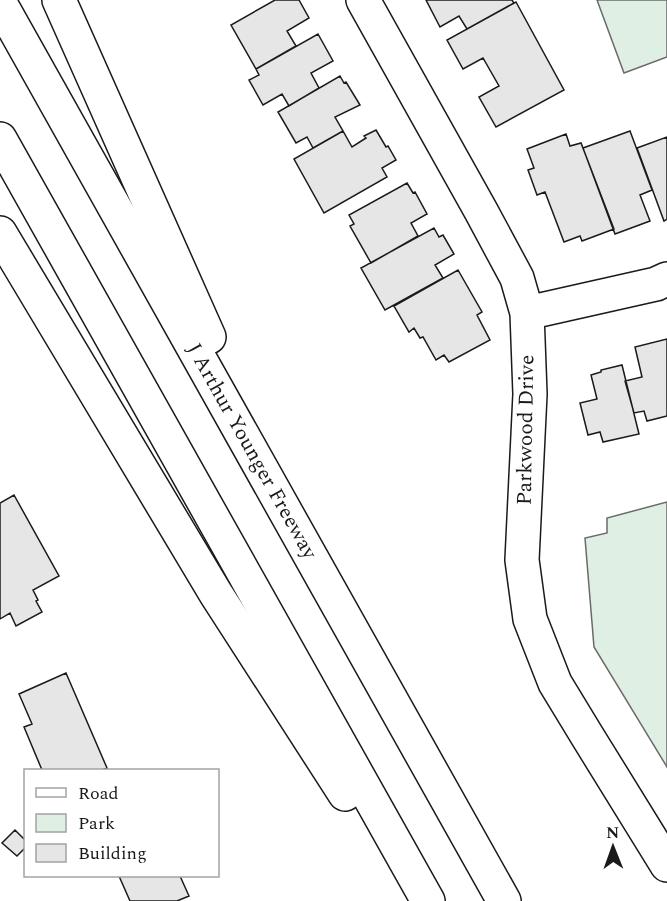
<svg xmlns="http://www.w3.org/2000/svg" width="667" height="901" viewBox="0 0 667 901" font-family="Spectral,serif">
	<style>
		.green { fill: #e0efe3; stroke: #6a6a6a; stroke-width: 1.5 }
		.building { fill: #e6e6e6; stroke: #1a1a1a; stroke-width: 1.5 }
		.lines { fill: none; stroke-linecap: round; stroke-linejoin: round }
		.minor-casing { stroke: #1a1a1a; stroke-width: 36 }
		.highway-casing { stroke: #1a1a1a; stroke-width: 36 }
		.minor { stroke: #fff; stroke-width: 33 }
		.highway { stroke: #fff; stroke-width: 33 }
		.labels { text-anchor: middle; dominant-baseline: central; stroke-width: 4.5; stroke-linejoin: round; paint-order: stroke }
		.street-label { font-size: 21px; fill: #1a1a1a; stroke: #fff }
	</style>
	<rect width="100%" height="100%" fill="#fff"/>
	<path class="green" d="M 597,0 L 667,0 L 667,57 L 624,73 Z
		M 667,502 L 667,767 L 594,647 L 585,538 L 607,533 L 607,518 Z"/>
	<path class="building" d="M 275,0 L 299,0 L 309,18 L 287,31 L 296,46 L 256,69 L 231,25 Z
		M 426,0 L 512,0 L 514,3 L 467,29 L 459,16 L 440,27 Z
		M 516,2 L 564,90 L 496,127 L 479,97 L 499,86 L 483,58 L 463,69 L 447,40 Z
		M 318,34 L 333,61 L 311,73 L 319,88 L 289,106 L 282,94 L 263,105 L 249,80 L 259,75 L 256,69 Z
		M 340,76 L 344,83 L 346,82 L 360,105 L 335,117 L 343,131 L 313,148 L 307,137 L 296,143 L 278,112 Z
		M 376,130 L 386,147 L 388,146 L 396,160 L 382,168 L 387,177 L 324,213 L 294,159 L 343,131 L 352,147 L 366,138 L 364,136 Z
		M 630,131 L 652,190 L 640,195 L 650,221 L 615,234 L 583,148 Z
		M 566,134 L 570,146 L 581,143 L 614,229 L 582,241 L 580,236 L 564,242 L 545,192 L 537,195 L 528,170 L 534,168 L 527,149 Z
		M 667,137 L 667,219 L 664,221 L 637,148 Z
		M 407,183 L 413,193 L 415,192 L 427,214 L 411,223 L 418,236 L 371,263 L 350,226 L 354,224 L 349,215 Z
		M 434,228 L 439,237 L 443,235 L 454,254 L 435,265 L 443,278 L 385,310 L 361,268 Z
		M 458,270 L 482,312 L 477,315 L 490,340 L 449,362 L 444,355 L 436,360 L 423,337 L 420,338 L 414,328 L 409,332 L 394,306 Z
		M 667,339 L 667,416 L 647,421 L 644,411 L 634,413 L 625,381 L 642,377 L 635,347 Z
		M 622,365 L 639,434 L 603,442 L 600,432 L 588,435 L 580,403 L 597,399 L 591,375 L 601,372 L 601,370 Z
		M 14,495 L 59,576 L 33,590 L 38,600 L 36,601 L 42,612 L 16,626 L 10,613 L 0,619 L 0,503 Z
		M 66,673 L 107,768 L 102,770 L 42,770 L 24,727 L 32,724 L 19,694 Z
		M 15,830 L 26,841 L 26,847 L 17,856 L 2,843 Z
		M 119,876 L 180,876 L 189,896 L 177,901 L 130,901 Z"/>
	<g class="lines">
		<g class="minor-casing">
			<path id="minor" d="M 363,0 L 481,211 L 517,278 L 527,313 L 530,394 L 522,560 L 530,619 L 555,683 L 586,734 L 667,865
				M 527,313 L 656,284 L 667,279"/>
		</g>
		<g class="highway-casing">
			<g id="highway">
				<path d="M 59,0 L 209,337"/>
				<path id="s1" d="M 0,3 L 504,901"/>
				<path d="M 0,139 L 428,901"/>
				<path d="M 0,233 L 216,594 L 345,794"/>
			</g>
		</g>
		<use href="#minor" class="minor"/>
		<use href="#highway" class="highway"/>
	</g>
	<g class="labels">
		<g class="street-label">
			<text transform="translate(526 430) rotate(-89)">Parkwood Drive</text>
			<text stroke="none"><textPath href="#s1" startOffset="514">J Arthur Younger Freeway</textPath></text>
		</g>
	</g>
	<rect x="24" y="769" width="195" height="108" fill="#ffffff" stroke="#a3a3a3" stroke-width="1.5"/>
	<rect x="36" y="788" width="30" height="9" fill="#ffffff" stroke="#a3a3a3" stroke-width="1.5"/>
	<text x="78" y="799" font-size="18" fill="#1a1a1a">Road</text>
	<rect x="36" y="814" width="30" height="18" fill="#e0efe3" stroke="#a3a3a3" stroke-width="1.5"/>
	<text x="78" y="829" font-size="18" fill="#1a1a1a">Park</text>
	<rect x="36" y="844" width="30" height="18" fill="#e6e6e6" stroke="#a3a3a3" stroke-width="1.5"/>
	<text x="78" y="859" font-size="18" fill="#1a1a1a">Building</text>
	<g transform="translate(613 847) rotate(359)" stroke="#ffffff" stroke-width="4.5" paint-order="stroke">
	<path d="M0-4.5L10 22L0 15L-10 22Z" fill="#1a1a1a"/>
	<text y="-9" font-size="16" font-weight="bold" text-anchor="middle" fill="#1a1a1a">N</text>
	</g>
</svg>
